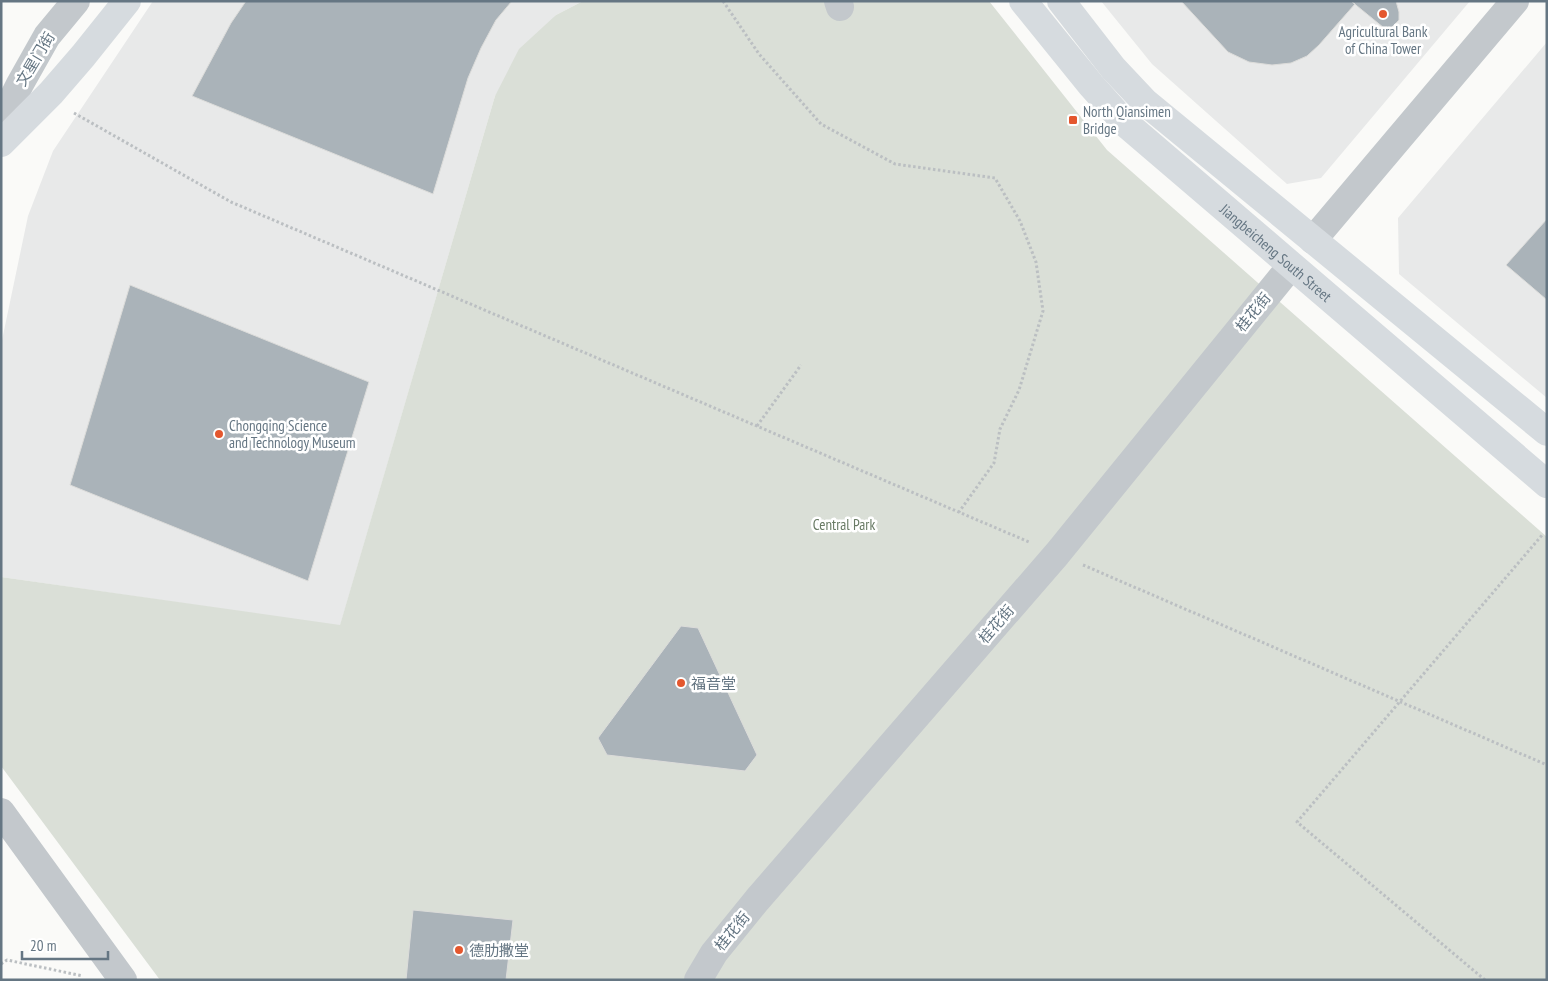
<svg xmlns="http://www.w3.org/2000/svg" width="1548" height="981" viewBox="0 0 1548 981" font-family="'PT Sans Narrow','Noto Sans SC',sans-serif">
	<style>
		.built { fill: #e8e9e9 }
		.green { fill: #dadfd7 }
		.building { fill: #aab3b9; stroke: #dcdcda }
		.lines { fill: none; stroke-linecap: round; stroke-linejoin: round }
		.path { stroke: #bbbfc2; stroke-width: 3; stroke-dasharray: 2.5 2.5; stroke-linecap: butt }
		.minor { stroke: #c3c8cc; stroke-width: 28 }
		.major { stroke: #d6dbdf; stroke-width: 28 }
		.poi-dot { fill: #e4572e; stroke: #fff; stroke-width: 2 }
		.labels { text-anchor: middle; dominant-baseline: central; stroke-width: 5; stroke-linejoin: round; paint-order: stroke }
		.poi-label { font-size: 15px; fill: #657683; stroke: #fff; text-anchor: start }
		.street-label { font-size: 15px; fill: #657683; stroke: #fff }
		.park-label { font-size: 15px; fill: #687a64; stroke: #fff }
	</style>
	<rect width="100%" height="100%" fill="#fafaf8"/>
	<path class="built" d="M 153,1 L 583,1 L 556,15 L 495,96 L 340,626 L 1,577 L 1,345 L 28,216 L 53,151 Z
		M 1101,1 L 1470,1 L 1321,178 L 1287,184 L 1152,64 Z
		M 1547,42 L 1547,398 L 1399,274 L 1398,218 Z"/>
	<path class="green" d="M 583,1 L 989,1 L 1107,150 L 1547,537 L 1547,980 L 160,980 L 1,766 L 1,577 L 340,625 L 495,96 L 519,49 L 556,15 Z"/>
	<path class="building" d="M 246,1 L 512,1 L 496,20 L 481,48 L 468,78 L 433,194 L 192,96 L 231,23 Z
		M 1181,1 L 1351,1 L 1355,4 L 1319,45 L 1307,56 L 1291,63 L 1272,65 L 1249,62 L 1228,52 Z
		M 1351,1 L 1396,1 L 1399,12 L 1399,20 L 1391,28 L 1384,28 Z
		M 1547,219 L 1547,300 L 1506,265 Z
		M 130,285 L 369,382 L 308,581 L 70,485 Z
		M 681,626 L 698,628 L 757,755 L 745,771 L 607,755 L 598,738 Z
		M 413,910 L 513,920 L 506,980 L 406,980 Z"/>
	<g class="lines">
		<path class="path" d="M 723,1 L 759,54 L 821,124 L 895,164 L 995,178 L 1020,221 L 1036,262 L 1043,311 L 1019,390 L 1000,429 L 994,463 L 959,512
			M 74,113 L 231,202 L 1029,542
			M 757,426 L 801,365
			M 1083,565 L 1547,765
			M 1,964 L 7,960 L 83,976
			M 1485,980 L 1297,822 L 1543,534"/>
		<path class="minor" d="M 838,1 L 840,7
			M 1,122 L 20,84 L 47,36 L 76,1
			M 1313,240 L 1515,1
			M 1,812 L 123,980
			M 698,980 L 714,953 L 757,900 L 1057,554 L 1291,266"/>
		<g class="major">
			<path id="s1" d="M 1023,1 L 1091,85 L 1125,123 L 1547,484"/>
			<path d="M 1061,1 L 1113,68 L 1145,102 L 1547,432"/>
			<path d="M 1,143 L 51,93 L 83,56 L 127,1"/>
		</g>
	</g>
	<g class="poi-dot">
		<circle cx="1383" cy="14" r="5"/>
		<rect x="1068" y="115" width="10" height="10" rx="2.5"/>
		<circle cx="219" cy="434" r="5"/>
		<circle cx="681" cy="683" r="5"/>
		<circle cx="459" cy="950" r="5"/>
	</g>
	<g class="labels">
		<g class="poi-label">
			<text x="1383" y="31" text-anchor="middle">Agricultural Bank<tspan x="1383" dy="17">of China Tower</tspan></text>
			<text x="1083" y="111">North Qiansimen<tspan x="1083" dy="17">Bridge</tspan></text>
			<text x="229" y="425">Chongqing Science<tspan x="229" dy="17">and Technology Museum</tspan></text>
			<text x="691" y="683">福音堂</text>
			<text x="469" y="950">德肋撒堂</text>
		</g>
		<g class="street-label">
			<text transform="translate(35 59) rotate(-59)">文星门街</text>
			<text stroke="none"><textPath href="#s1" startOffset="358">Jiangbeicheng South Street</textPath></text>
			<text transform="translate(1253 312) rotate(-51)">桂花街</text>
			<text transform="translate(996 624) rotate(-49)">桂花街</text>
			<text transform="translate(732 931) rotate(-51)">桂花街</text>
		</g>
		<g class="park-label">
			<text x="844" y="524">Central Park</text>
		</g>
	</g>
	<rect width="1548" height="981" fill="none" stroke="#657683" stroke-width="5"/>
	<path d="M22 951v8h86v-8" fill="none" stroke="#657683" stroke-width="2.5"/>
	<text x="30" y="951" font-size="15" fill="#657683" stroke="#ffffff" stroke-width="4" paint-order="stroke">20 m</text>
</svg>
